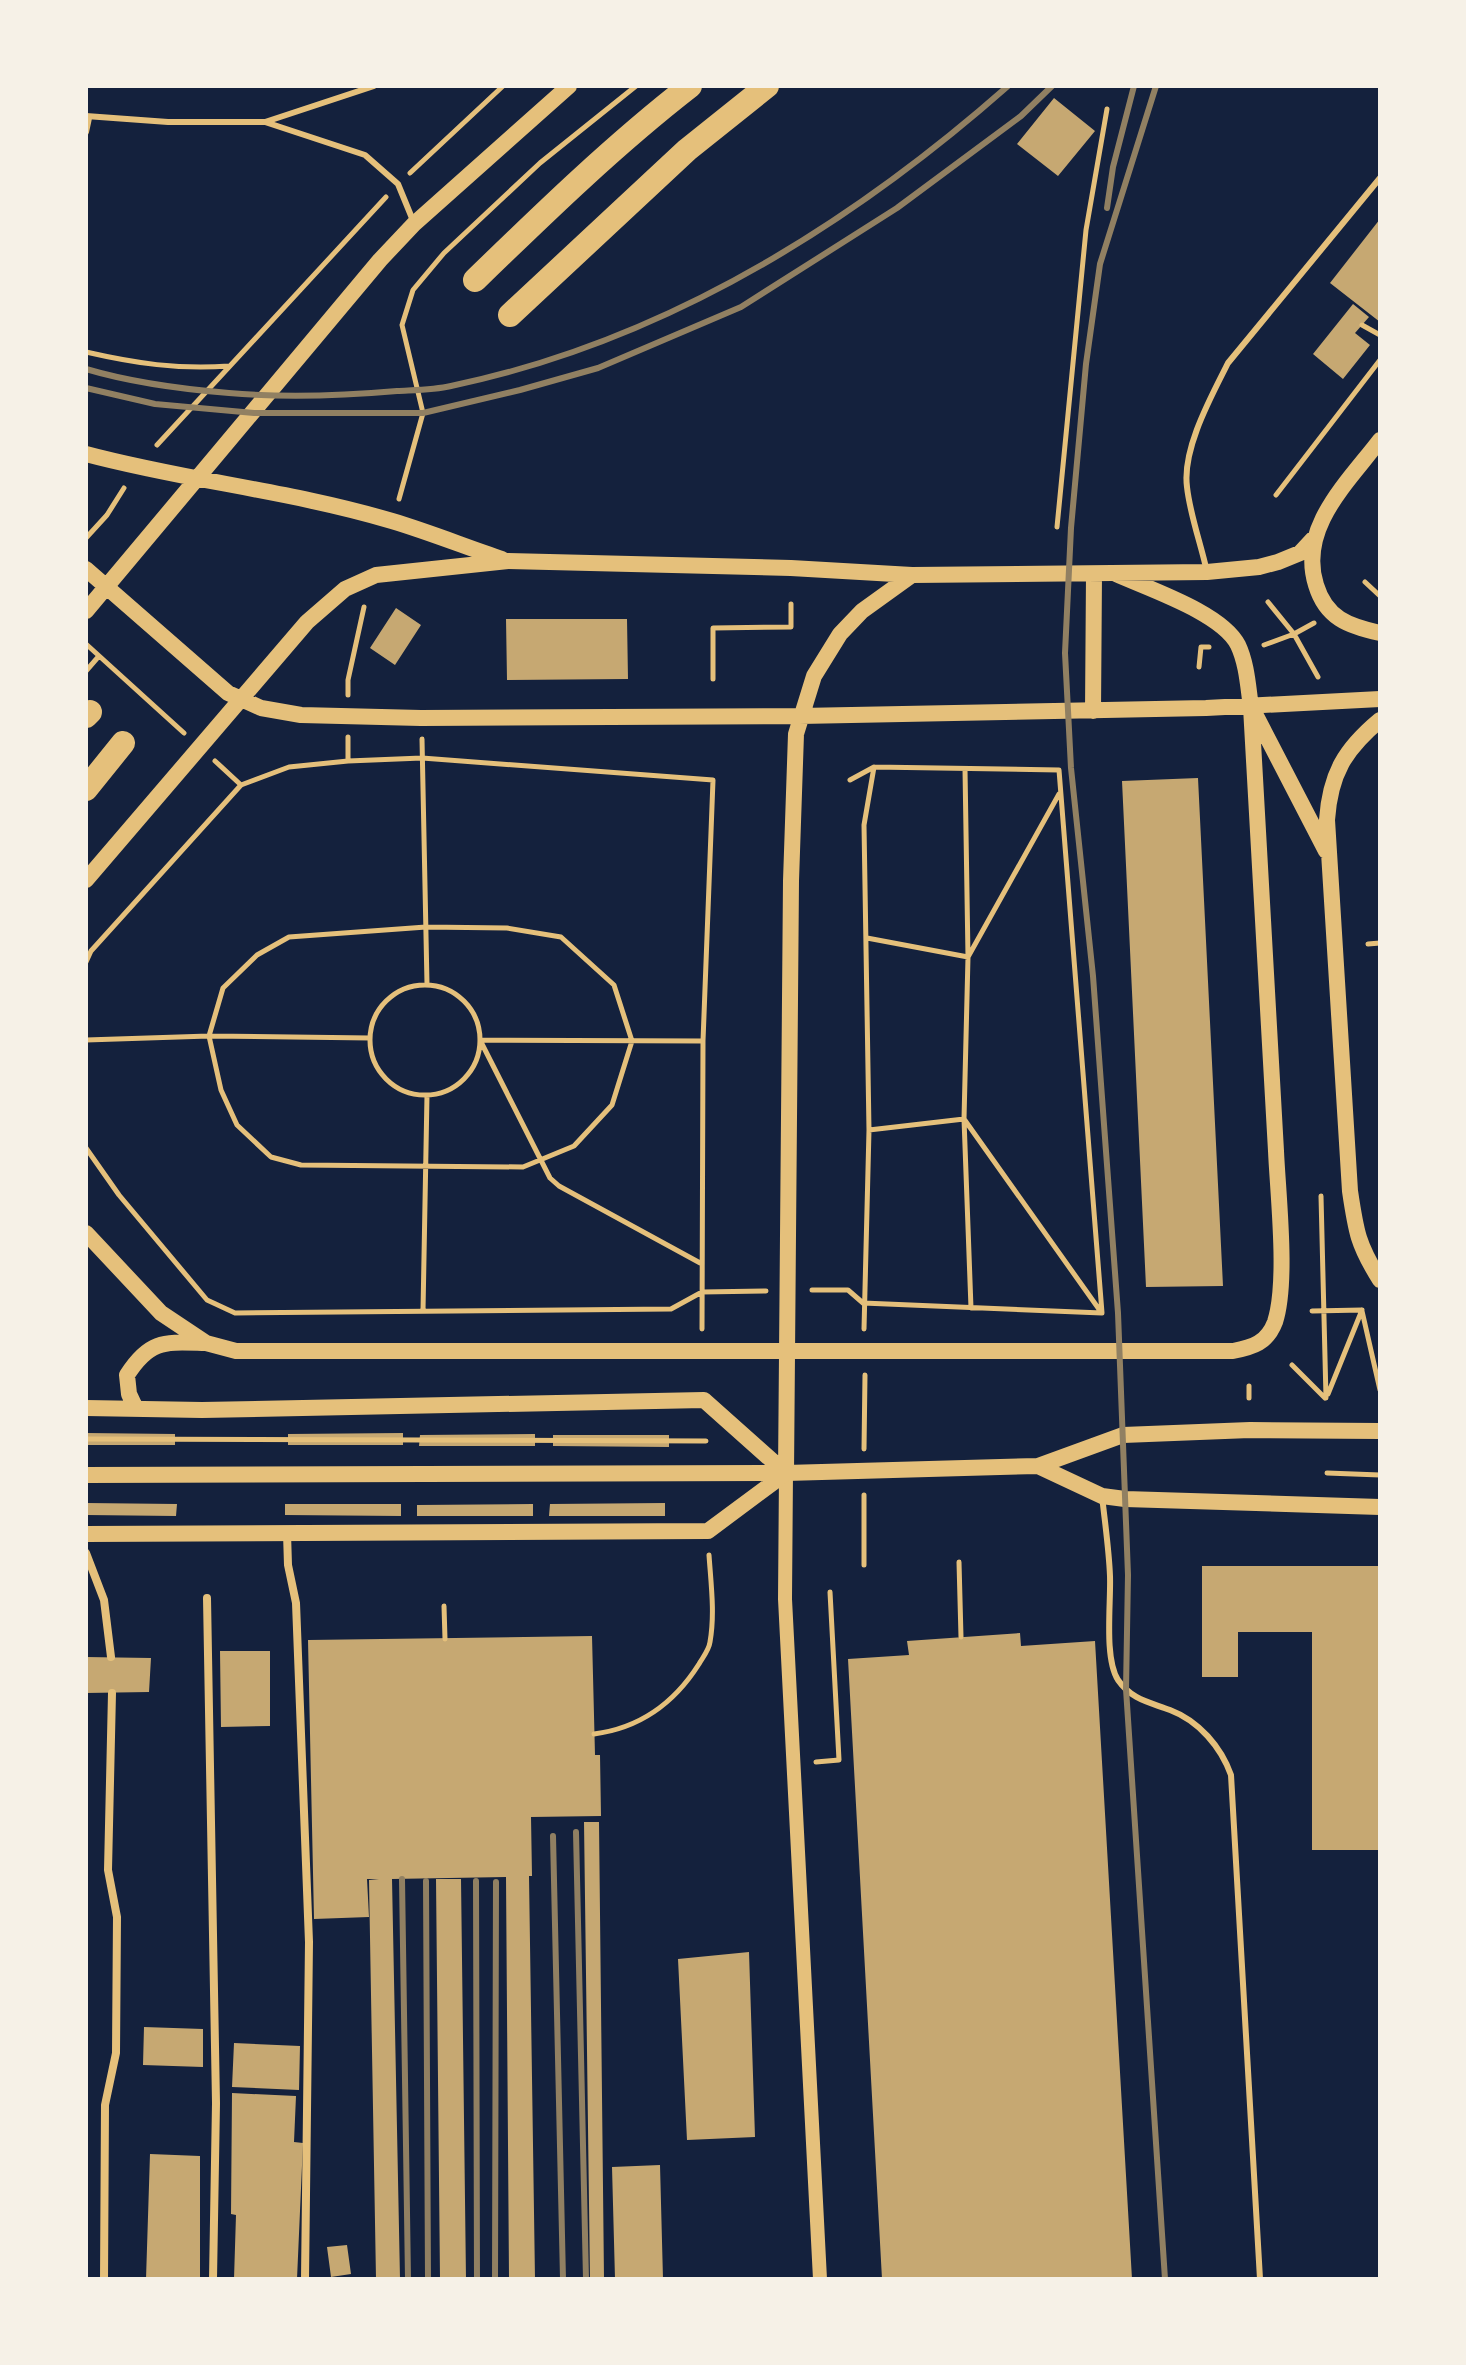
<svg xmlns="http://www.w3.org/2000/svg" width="1466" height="2365" viewBox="0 0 1466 2365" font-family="Cabin,sans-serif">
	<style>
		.building { fill: #c6a872 }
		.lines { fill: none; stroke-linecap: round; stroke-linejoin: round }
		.path { stroke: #e5c07b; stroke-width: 5 }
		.service { stroke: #e5c07b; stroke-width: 6 }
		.minor { stroke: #e5c07b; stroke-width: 8 }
		.tertiary { stroke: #e5c07b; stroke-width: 14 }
		.secondary { stroke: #e5c07b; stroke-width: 16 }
		.motorway { stroke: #e5c07b; stroke-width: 24 }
		.rail { stroke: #918062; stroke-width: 6 }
	</style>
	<rect width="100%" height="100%" fill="#14213d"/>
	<path class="building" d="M 1054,98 L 1095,131 L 1058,176 L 1017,144 Z
		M 1380,219 L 1380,322 L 1330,283 Z
		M 1353,304 L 1369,317 L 1355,333 L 1370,345 L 1343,379 L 1313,354 Z
		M 396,608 L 421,625 L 395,665 L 370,648 Z
		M 506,619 L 627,619 L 628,679 L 507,680 Z
		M 1198,778 L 1223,1286 L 1146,1287 L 1122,781 Z
		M 86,1433 L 175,1434 L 175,1445 L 86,1445 Z
		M 403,1433 L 403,1445 L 288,1445 L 288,1434 Z
		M 535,1434 L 535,1446 L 419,1446 L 420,1435 Z
		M 553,1435 L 669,1435 L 669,1447 L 553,1446 Z
		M 86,1503 L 177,1504 L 176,1516 L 86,1515 Z
		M 665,1503 L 665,1516 L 549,1516 L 550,1504 Z
		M 285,1504 L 401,1504 L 401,1516 L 285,1515 Z
		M 533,1504 L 533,1516 L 417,1516 L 417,1505 Z
		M 1202,1566 L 1380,1566 L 1380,1850 L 1312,1850 L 1312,1632 L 1238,1632 L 1238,1677 L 1202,1677 Z
		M 1020,1633 L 1021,1646 L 1095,1641 L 1132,2279 L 882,2279 L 848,1659 L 909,1655 L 907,1641 Z
		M 592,1636 L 595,1755 L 600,1755 L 601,1816 L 531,1817 L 532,1876 L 529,1876 L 535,2279 L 509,2279 L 506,1877 L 392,1879 L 400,2279 L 376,2279 L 369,1880 L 379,1879 L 367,1879 L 369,1917 L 314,1919 L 308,1640 Z
		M 220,1651 L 270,1651 L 270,1726 L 221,1727 Z
		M 86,1657 L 151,1658 L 149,1692 L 86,1693 Z
		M 584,1822 L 599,1822 L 604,2279 L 590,2279 Z
		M 436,1879 L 461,1879 L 466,2279 L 440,2279 Z
		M 749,1952 L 755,2137 L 687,2140 L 678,1959 Z
		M 144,2027 L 203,2029 L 203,2067 L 143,2065 Z
		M 234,2043 L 300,2046 L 299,2090 L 232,2087 Z
		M 232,2093 L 296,2096 L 294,2142 L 303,2143 L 297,2279 L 234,2279 L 236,2215 L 231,2214 Z
		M 150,2154 L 200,2156 L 200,2279 L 146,2279 Z
		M 660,2165 L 663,2279 L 615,2279 L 612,2167 Z
		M 347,2245 L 351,2274 L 331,2277 L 327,2247 Z"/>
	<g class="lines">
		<path class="path" d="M 410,173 L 503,86
			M 1362,325 L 1380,335
			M 86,352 C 134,363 179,370 229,366
			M 157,445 L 386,197
			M 1276,495 L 1380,360
			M 399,499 L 423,413 L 402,325 L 413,290 L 444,253 L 540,163 L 636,86
			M 1057,527 L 1086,230 L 1107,109
			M 86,538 L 107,515 L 124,488
			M 1365,582 L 1380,596
			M 1268,602 L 1294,634 L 1318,677
			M 86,644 L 184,733
			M 1264,645 L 1294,634 L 1314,623
			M 1199,667 L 1201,647 L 1209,647
			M 86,671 L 99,656
			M 713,679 L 713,628 L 791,627 L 791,604
			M 348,695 L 348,680 L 364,607
			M 348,737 L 348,761
			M 422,739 L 427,984
			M 215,761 L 241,785
			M 850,780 L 874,767 L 1059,770 L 1102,1313
			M 1059,794 L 968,957 L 964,1119 L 1101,1312
			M 426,927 L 507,928 L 561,937 L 614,985 L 632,1041 L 612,1105 L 574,1146 L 523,1167 L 301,1165 L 271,1157 L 237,1125 L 221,1090 L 209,1036 L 223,988 L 257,955 L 289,937 Z
			M 867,938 L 968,957 L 965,769
			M 1368,944 L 1380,943
			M 86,962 L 91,951 L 241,785 L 289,767 L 348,761 L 422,758 L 713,780 L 703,1041 L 702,1329
			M370 1040a55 55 0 1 1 110 0a55 55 0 1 1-110 0Z
			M 86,1040 L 209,1036 L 370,1038
			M 869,1130 L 964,1119 L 971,1308
			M 86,1148 L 119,1195 L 207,1300 L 235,1313 L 671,1309 L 702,1292 L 766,1291
			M 1321,1196 L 1326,1398
			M 702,1264 L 559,1186 L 550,1178 L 480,1040 L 703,1041
			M 812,1290 L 848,1290 L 863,1303 L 1102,1313
			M 423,1311 L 427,1095
			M 1312,1311 L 1362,1310
			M 1362,1311 L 1380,1390
			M 864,1329 L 869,1130 L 864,825 L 874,767
			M 1292,1365 L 1325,1398
			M 1249,1386 L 1249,1398
			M 1328,1394 L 1362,1310
			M 86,1439 L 706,1441
			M 864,1449 L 865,1375
			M 1327,1473 L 1380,1475
			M 864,1495 L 864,1565
			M 959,1562 L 961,1637
			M 444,1606 L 445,1639
			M 594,1734 C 640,1728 675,1702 699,1664 C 703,1657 709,1650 710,1642 C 715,1614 711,1584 709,1555
			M 816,1762 L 839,1760 L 830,1592"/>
		<path class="service" d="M 86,116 L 168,122 L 265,122 L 374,86
			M 265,122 L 365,155 L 398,184 L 414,223
			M 86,132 L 89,118
			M 1207,572 C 1201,544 1190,515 1187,487 C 1182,449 1211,397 1228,363 L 1380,178
			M 1102,1496 C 1105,1523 1109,1550 1110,1576 C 1111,1604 1104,1658 1118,1680 C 1132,1700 1149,1702 1170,1710 C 1199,1721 1221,1747 1231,1775 L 1260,2279"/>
		<path class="minor" d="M 287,1533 L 288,1565 L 296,1603 L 309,1942 L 305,2279
			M 86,1553 L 104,1600 L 111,1657
			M 207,1598 L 216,2103 L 213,2279
			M 104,2279 L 105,2105 L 116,2053 L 117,1917 L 108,1870 L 112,1693"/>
		<path class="tertiary" d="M 786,1473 L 785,1599 L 820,2279"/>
		<path class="secondary" d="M 1380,440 C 1348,482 1298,528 1316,585 C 1326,618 1348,626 1380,633
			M 86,454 C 187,481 292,491 392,521 C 429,532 466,547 502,559
			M 86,569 L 228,693 L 261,708 L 301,715 L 421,718 L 800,716 L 1206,708 L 1380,699
			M 86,611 L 380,260 L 414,224 L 569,86
			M 1093,711 L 1094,574
			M 1254,712 L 1326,851
			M 1380,720 C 1345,749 1330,774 1327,820 L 1350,1191 C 1356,1232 1358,1245 1380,1280
			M 86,880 L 307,622 L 345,589 L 376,575 L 508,561 L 791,568 L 912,575 L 1207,572 L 1259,567 L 1278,562 L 1300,553 L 1313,539
			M 86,1233 L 161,1313 L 206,1343 L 236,1351 L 1233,1351 C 1253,1347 1267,1343 1275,1322 C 1288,1282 1278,1196 1276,1151 C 1269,1003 1260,855 1251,707 C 1248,687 1247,664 1238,645 C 1222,613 1149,589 1116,574
			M 86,1408 L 202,1410 L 704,1400 L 786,1473
			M 136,1409 L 129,1394 L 127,1375 C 150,1339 165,1342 205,1343
			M 1038,1466 L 1102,1496 L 1125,1499 L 1380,1507
			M 786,1473 L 791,881 L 796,734 L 814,676 L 840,634 L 862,611 L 912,575
			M 86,1475 L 786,1473 L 1038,1466 L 1123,1435 L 1250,1430 L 1380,1431
			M 86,1534 L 708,1531 L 786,1473"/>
		<path class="motorway" d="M 475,280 C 544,213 614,145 690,86
			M 510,315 L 687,150 L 767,86
			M 86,716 L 90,712
			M 86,789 L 123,743"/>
		<path class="rail" d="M 1156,86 L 1100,264 L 1086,364 L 1071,528 L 1065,653 L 1071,768 L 1093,976 L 1118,1313 L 1128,1575 L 1126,1689 L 1165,2279
			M 1107,208 L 1113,167 L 1134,86
			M 86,369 C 133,383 180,389 229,393 C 285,398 340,396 397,391 C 415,390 434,390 451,386 C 662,342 848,227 1008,86
			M 86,388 L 155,404 L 254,413 L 423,413 L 520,390 L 598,368 L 741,307 L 897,208 L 1021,116 L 1052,86
			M 576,1832 L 586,2279
			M 553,1836 L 563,2279
			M 402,1879 L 408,2279
			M 426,1881 L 428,2279
			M 476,1881 L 477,2279
			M 495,2279 L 496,1882"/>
	</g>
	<rect width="1466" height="2365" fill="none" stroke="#f6f1e7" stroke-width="176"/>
</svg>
